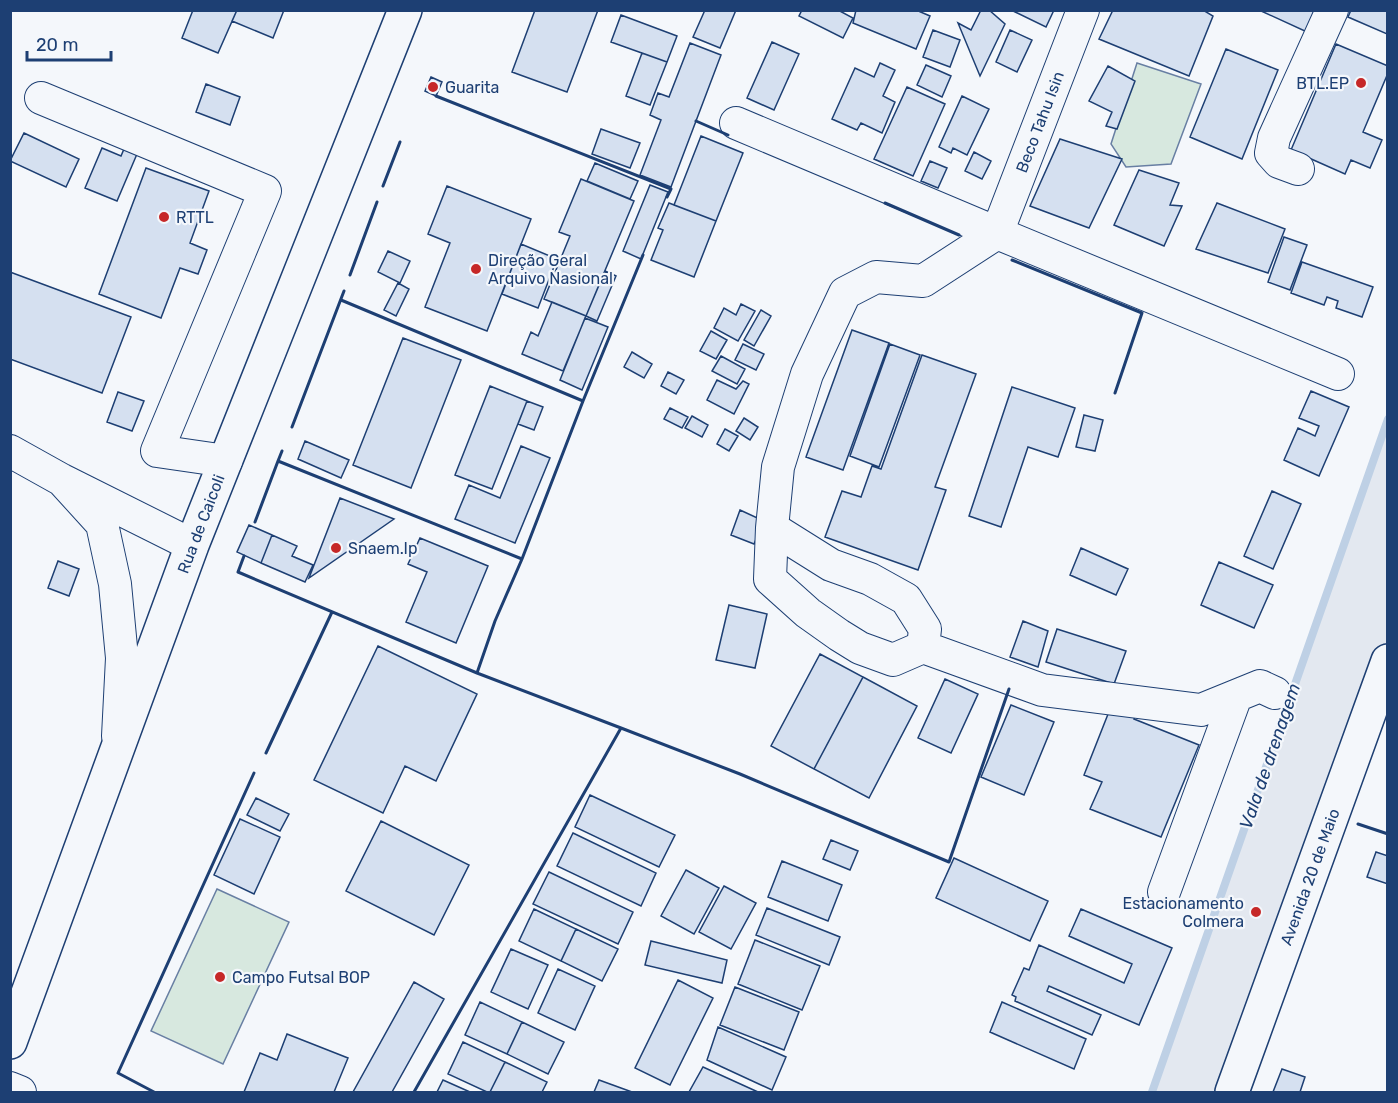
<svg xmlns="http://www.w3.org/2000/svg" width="1398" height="1103" viewBox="0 0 1398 1103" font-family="Rubik,sans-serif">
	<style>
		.green { fill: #d7e8df; stroke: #687fa3; stroke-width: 1.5 }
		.parking { fill: #e3e8f0; stroke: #687fa3; stroke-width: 1.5 }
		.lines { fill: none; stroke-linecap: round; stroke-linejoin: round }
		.stream { stroke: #bed0e5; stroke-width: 8 }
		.building { fill: #d5e0f0; stroke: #1d3f73; stroke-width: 1.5 }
		.minor-casing { stroke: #1d3f73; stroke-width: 34 }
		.major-casing { stroke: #1d3f73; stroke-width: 36 }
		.minor { stroke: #f4f7fb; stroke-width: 32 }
		.major { stroke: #f4f7fb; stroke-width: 33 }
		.wall { stroke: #1d3f73; stroke-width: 3 }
		.poi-dot { fill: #c62828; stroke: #f4f7fb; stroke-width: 2 }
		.labels { text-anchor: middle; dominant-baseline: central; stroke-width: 4.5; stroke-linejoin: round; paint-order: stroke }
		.poi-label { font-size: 16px; fill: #1d3f73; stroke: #f4f7fb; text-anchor: start }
		.street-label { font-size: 16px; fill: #1d3f73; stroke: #f4f7fb }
		.water-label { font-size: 18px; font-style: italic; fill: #1d3f73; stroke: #f4f7fb }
	</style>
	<rect width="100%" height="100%" fill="#f4f7fb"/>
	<path class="green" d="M 1137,63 L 1201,84 L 1171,164 L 1126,167 L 1111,144 Z
		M 217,889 L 289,922 L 223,1064 L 151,1031 Z"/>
	<path class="parking" d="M 1387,419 L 1387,661 L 1232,1092 L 1152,1092 Z"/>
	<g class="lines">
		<path class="stream" d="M 1152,1092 L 1388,419"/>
	</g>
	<path class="building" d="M 193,10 L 237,10 L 218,53 L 182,38 Z
		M 237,10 L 284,10 L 273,38 L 232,21 Z
		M 535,10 L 598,10 L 567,92 L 512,72 Z
		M 705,10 L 736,10 L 720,48 L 693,37 Z
		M 802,10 L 838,10 L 853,18 L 843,38 L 799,16 Z
		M 856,10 L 916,10 L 930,16 L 916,49 L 853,23 Z
		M 981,10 L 989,10 L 1005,24 L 980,76 L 958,23 L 971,30 Z
		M 1011,10 L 1054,10 L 1046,27 Z
		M 1113,10 L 1203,10 L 1213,16 L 1189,76 L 1099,39 Z
		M 1259,10 L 1317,10 L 1307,32 Z
		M 1351,10 L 1388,10 L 1387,34 L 1348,17 Z
		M 621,15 L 677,36 L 667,62 L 611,42 Z
		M 933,30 L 960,40 L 950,67 L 923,57 Z
		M 1010,30 L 1032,40 L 1017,72 L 996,62 Z
		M 772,42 L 799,54 L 774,110 L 747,98 Z
		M 690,43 L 721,55 L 671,187 L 640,175 L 661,120 L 650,115 L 658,93 L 669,97 Z
		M 1336,44 L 1388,66 L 1388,73 L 1363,132 L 1382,140 L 1370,168 L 1351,160 L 1345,174 L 1291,150 Z
		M 1226,49 L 1278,70 L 1242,159 L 1190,137 Z
		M 642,53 L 667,62 L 650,105 L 626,96 Z
		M 880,63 L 895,70 L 883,96 L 895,102 L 882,133 L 861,123 L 857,130 L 832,119 L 855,68 L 874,77 Z
		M 926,65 L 951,76 L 942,97 L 917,85 Z
		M 1108,66 L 1135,81 L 1117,129 L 1106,126 L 1112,112 L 1089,101 Z
		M 431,77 L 442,82 L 436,96 L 425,91 Z
		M 206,84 L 240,97 L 230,125 L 196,112 Z
		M 907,87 L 945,104 L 913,176 L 874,159 Z
		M 962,96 L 989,109 L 967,155 L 953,148 L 951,153 L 939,147 Z
		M 601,129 L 640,143 L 630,168 L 592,154 Z
		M 24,133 L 79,159 L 66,187 L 10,161 Z
		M 701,136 L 743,153 L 716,221 L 674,205 Z
		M 1060,139 L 1122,159 L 1089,228 L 1030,206 Z
		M 102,148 L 121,156 L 124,149 L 137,154 L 117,201 L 85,188 Z
		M 974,152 L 991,161 L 982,179 L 965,171 Z
		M 930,161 L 947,168 L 938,188 L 921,181 Z
		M 595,163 L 638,181 L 630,199 L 587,181 Z
		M 146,168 L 209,191 L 190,243 L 207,250 L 198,274 L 180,268 L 161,318 L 99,294 Z
		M 1139,170 L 1179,183 L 1170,205 L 1182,206 L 1164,246 L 1114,225 Z
		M 581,179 L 634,201 L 586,316 L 544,299 L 570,236 L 559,232 Z
		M 650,185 L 668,192 L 641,259 L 623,251 Z
		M 447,186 L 531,219 L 487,331 L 425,307 L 450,243 L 428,234 Z
		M 669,203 L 716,221 L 694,277 L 651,260 L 663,230 L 658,228 Z
		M 1217,203 L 1285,229 L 1268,273 L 1196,249 Z
		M 1284,237 L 1307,245 L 1290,290 L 1268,282 Z
		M 521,244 L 557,259 L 538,308 L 502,294 Z
		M 388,251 L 410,261 L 400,283 L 378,272 Z
		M 1302,262 L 1373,287 L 1362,317 L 1336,308 L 1338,301 L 1327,297 L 1324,305 L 1291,293 Z
		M 605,271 L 616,276 L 597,321 L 586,316 Z
		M 10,272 L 131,317 L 102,393 L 10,359 Z
		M 398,283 L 409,289 L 396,316 L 384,310 Z
		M 552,302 L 586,316 L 563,371 L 522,354 L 531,332 L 538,336 Z
		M 741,304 L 755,311 L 738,341 L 714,328 L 724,308 L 736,315 Z
		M 761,310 L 771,316 L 754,346 L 744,340 Z
		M 585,318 L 608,327 L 582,390 L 560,380 Z
		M 852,330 L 889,343 L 843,470 L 806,457 Z
		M 711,331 L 727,340 L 716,359 L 700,351 Z
		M 403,338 L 461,360 L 411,488 L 353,465 Z
		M 743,344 L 764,354 L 756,370 L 735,360 Z
		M 890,344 L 920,355 L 879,467 L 850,456 Z
		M 632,352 L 652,364 L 644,378 L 624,367 Z
		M 922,355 L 976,374 L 935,487 L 946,490 L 918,570 L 825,537 L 842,491 L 861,497 L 872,466 L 881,469 Z
		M 721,356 L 745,369 L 737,384 L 712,371 Z
		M 668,372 L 684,380 L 676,394 L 661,386 Z
		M 717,380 L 736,389 L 743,381 L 749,384 L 734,414 L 707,400 Z
		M 490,386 L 527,401 L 492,489 L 455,475 Z
		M 1012,387 L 1075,408 L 1058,457 L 1028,447 L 1001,527 L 969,516 Z
		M 1311,391 L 1349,407 L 1319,476 L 1284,460 L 1298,428 L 1315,436 L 1319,426 L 1299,418 Z
		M 118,392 L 144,401 L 132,431 L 107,422 Z
		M 527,401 L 543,407 L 534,430 L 518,424 Z
		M 670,408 L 688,417 L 682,428 L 664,419 Z
		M 1084,415 L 1103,420 L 1095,451 L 1076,447 Z
		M 692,416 L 708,425 L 702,437 L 685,428 Z
		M 744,418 L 758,427 L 750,440 L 736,431 Z
		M 725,429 L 738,436 L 729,451 L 717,444 Z
		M 305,441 L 349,460 L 341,478 L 298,459 Z
		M 521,446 L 550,458 L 515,543 L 455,519 L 469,485 L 500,498 Z
		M 1272,491 L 1301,504 L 1273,569 L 1244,556 Z
		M 340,498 L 394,519 L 309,578 Z
		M 740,510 L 764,521 L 754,544 L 731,535 Z
		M 249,525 L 272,535 L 261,563 L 237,552 Z
		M 272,535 L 297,546 L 292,556 L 313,565 L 305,582 L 261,563 Z
		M 420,538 L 488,566 L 456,643 L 406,622 L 427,572 L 408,564 Z
		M 1081,548 L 1128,569 L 1116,595 L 1070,575 Z
		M 58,561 L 79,569 L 69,596 L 48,588 Z
		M 1219,562 L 1273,585 L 1254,628 L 1201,605 Z
		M 729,605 L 767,614 L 755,668 L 716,660 Z
		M 1023,621 L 1048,631 L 1038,667 L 1010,657 Z
		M 1057,629 L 1126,651 L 1114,684 L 1046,662 Z
		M 378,646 L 477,694 L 436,781 L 405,766 L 383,813 L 314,780 Z
		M 820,654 L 863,677 L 814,769 L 771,746 Z
		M 863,677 L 917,706 L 869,798 L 814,769 Z
		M 945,679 L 978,694 L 951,753 L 918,738 Z
		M 1112,704 L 1136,714 L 1134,719 L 1199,745 L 1161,837 L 1090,809 L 1102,782 L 1084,775 Z
		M 1011,705 L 1054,722 L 1024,795 L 981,777 Z
		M 590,795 L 675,835 L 659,867 L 575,827 Z
		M 256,798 L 289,814 L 280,831 L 247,815 Z
		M 240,819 L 280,837 L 254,894 L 214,875 Z
		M 381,821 L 469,865 L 434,935 L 346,891 Z
		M 573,833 L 656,873 L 641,906 L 557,866 Z
		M 831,840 L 858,851 L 850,870 L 823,859 Z
		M 1376,852 L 1388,856 L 1388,884 L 1367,877 Z
		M 954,858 L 1048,901 L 1030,941 L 936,898 Z
		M 782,861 L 842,885 L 828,921 L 768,897 Z
		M 686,870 L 719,888 L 694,934 L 661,916 Z
		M 549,872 L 633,912 L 618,944 L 533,904 Z
		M 724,886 L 756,903 L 731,949 L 699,932 Z
		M 767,908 L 840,937 L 829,965 L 756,935 Z
		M 534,909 L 576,929 L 561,961 L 519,941 Z
		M 1081,909 L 1172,948 L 1139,1025 L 1049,986 L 1047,991 L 1101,1015 L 1092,1035 L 1015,1001 L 1016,997 L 1012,995 L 1024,968 L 1029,970 L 1039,945 L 1124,983 L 1132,964 L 1069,936 Z
		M 576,929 L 618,949 L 602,981 L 561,961 Z
		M 755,940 L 820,966 L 802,1010 L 738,984 Z
		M 651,941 L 727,960 L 722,983 L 645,965 Z
		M 511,949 L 548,965 L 528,1009 L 491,992 Z
		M 558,969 L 595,986 L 575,1030 L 538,1013 Z
		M 678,980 L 713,998 L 670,1085 L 635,1068 Z
		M 414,982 L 444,999 L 392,1092 L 353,1092 Z
		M 735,987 L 799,1012 L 784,1050 L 720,1025 Z
		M 480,1002 L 522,1022 L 507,1054 L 465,1035 Z
		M 1002,1002 L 1086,1039 L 1074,1069 L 990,1032 Z
		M 522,1022 L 564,1042 L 548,1074 L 507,1054 Z
		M 718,1027 L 786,1057 L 772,1090 L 707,1060 Z
		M 287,1034 L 348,1058 L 334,1092 L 244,1092 L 260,1053 L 277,1060 Z
		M 463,1042 L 505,1062 L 490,1092 L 487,1092 L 448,1074 Z
		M 505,1062 L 547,1082 L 542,1092 L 490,1092 Z
		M 703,1067 L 758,1092 L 689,1092 Z
		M 1282,1069 L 1305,1077 L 1300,1092 L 1273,1092 Z
		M 443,1080 L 470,1092 L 437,1092 Z
		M 599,1080 L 632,1092 L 594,1092 Z"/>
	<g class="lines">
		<g class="minor-casing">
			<path id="minor" d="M 41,98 L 265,191 L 157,451 L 226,461
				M 736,123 L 997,233 L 1338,374
				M 1298,169 L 1279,162 L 1271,153 L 1274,138 L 1332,10
				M 10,451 L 62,480 L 192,545
				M 62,480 L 102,524 L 115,584 L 122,658 L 118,736
				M 772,528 L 831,565 L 870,579 L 906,599 L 925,629 L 923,647 L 893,660 L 860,648 L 839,635 L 808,613 L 770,579 L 772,528 L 778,467 L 807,374 L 845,293 L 876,277 L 923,281 L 997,233 L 1083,10
				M 923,647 L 1042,690 L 1201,710 L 1260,686 L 1275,693
				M 1164,892 L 1236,696
				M 10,1088 L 20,1092"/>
		</g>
		<g class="major-casing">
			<path id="major" d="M 10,1042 L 192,545 L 405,10
				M 1232,1092 L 1388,661"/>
		</g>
		<use href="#minor" class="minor"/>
		<use href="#major" class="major"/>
		<path class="wall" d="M 436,96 L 671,189 L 667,197
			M 696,121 L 728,135
			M 383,186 L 400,142
			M 885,203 L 959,235
			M 1012,260 L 1142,313 L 1115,393
			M 350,275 L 377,202
			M 341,300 L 583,401 L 643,255
			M 292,427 L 344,291
			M 282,451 L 278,461 L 522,559 L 583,401
			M 255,522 L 278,461
			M 244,556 L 238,572 L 477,673 L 495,621 L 522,559
			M 621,728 L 740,774 L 949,862 L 1009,689
			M 266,753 L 332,612
			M 1358,824 L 1388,834
			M 154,1092 L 118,1073 L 254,773
			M 414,1092 L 621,728 L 477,673"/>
	</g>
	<g class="poi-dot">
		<circle cx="1361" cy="83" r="6"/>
		<circle cx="433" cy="87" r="6"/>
		<circle cx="164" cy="217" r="6"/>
		<circle cx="476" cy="269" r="6"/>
		<circle cx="336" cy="548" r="6"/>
		<circle cx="1256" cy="912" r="6"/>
		<circle cx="220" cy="977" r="6"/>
	</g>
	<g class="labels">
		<g class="poi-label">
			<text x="1349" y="83" text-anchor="end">BTL.EP</text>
			<text x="445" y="87">Guarita</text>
			<text x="176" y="217">RTTL</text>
			<text x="488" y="260">Direção Geral<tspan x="488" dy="18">Arquivo Nasional</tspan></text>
			<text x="348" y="548">Snaem.Ip</text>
			<text x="1244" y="903" text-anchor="end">Estacionamento<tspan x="1244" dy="18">Colmera</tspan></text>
			<text x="232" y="977">Campo Futsal BOP</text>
		</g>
		<g class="street-label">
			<text transform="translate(1040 122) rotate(-69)">Beco Tahu Isin</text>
			<text transform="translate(201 524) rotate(-69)">Rua de Caicoli</text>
			<text transform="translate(1310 877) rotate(-70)">Avenida 20 de Maio</text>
		</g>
		<g class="water-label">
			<text transform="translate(1270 756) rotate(-71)">Vala de drenagem</text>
		</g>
	</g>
	<rect width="1398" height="1103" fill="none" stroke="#1d3f73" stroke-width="24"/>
	<path d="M27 51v9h84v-9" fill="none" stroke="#1d3f73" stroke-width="3"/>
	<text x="36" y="51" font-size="18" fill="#1d3f73" stroke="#f4f7fb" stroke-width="4.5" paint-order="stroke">20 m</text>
</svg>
